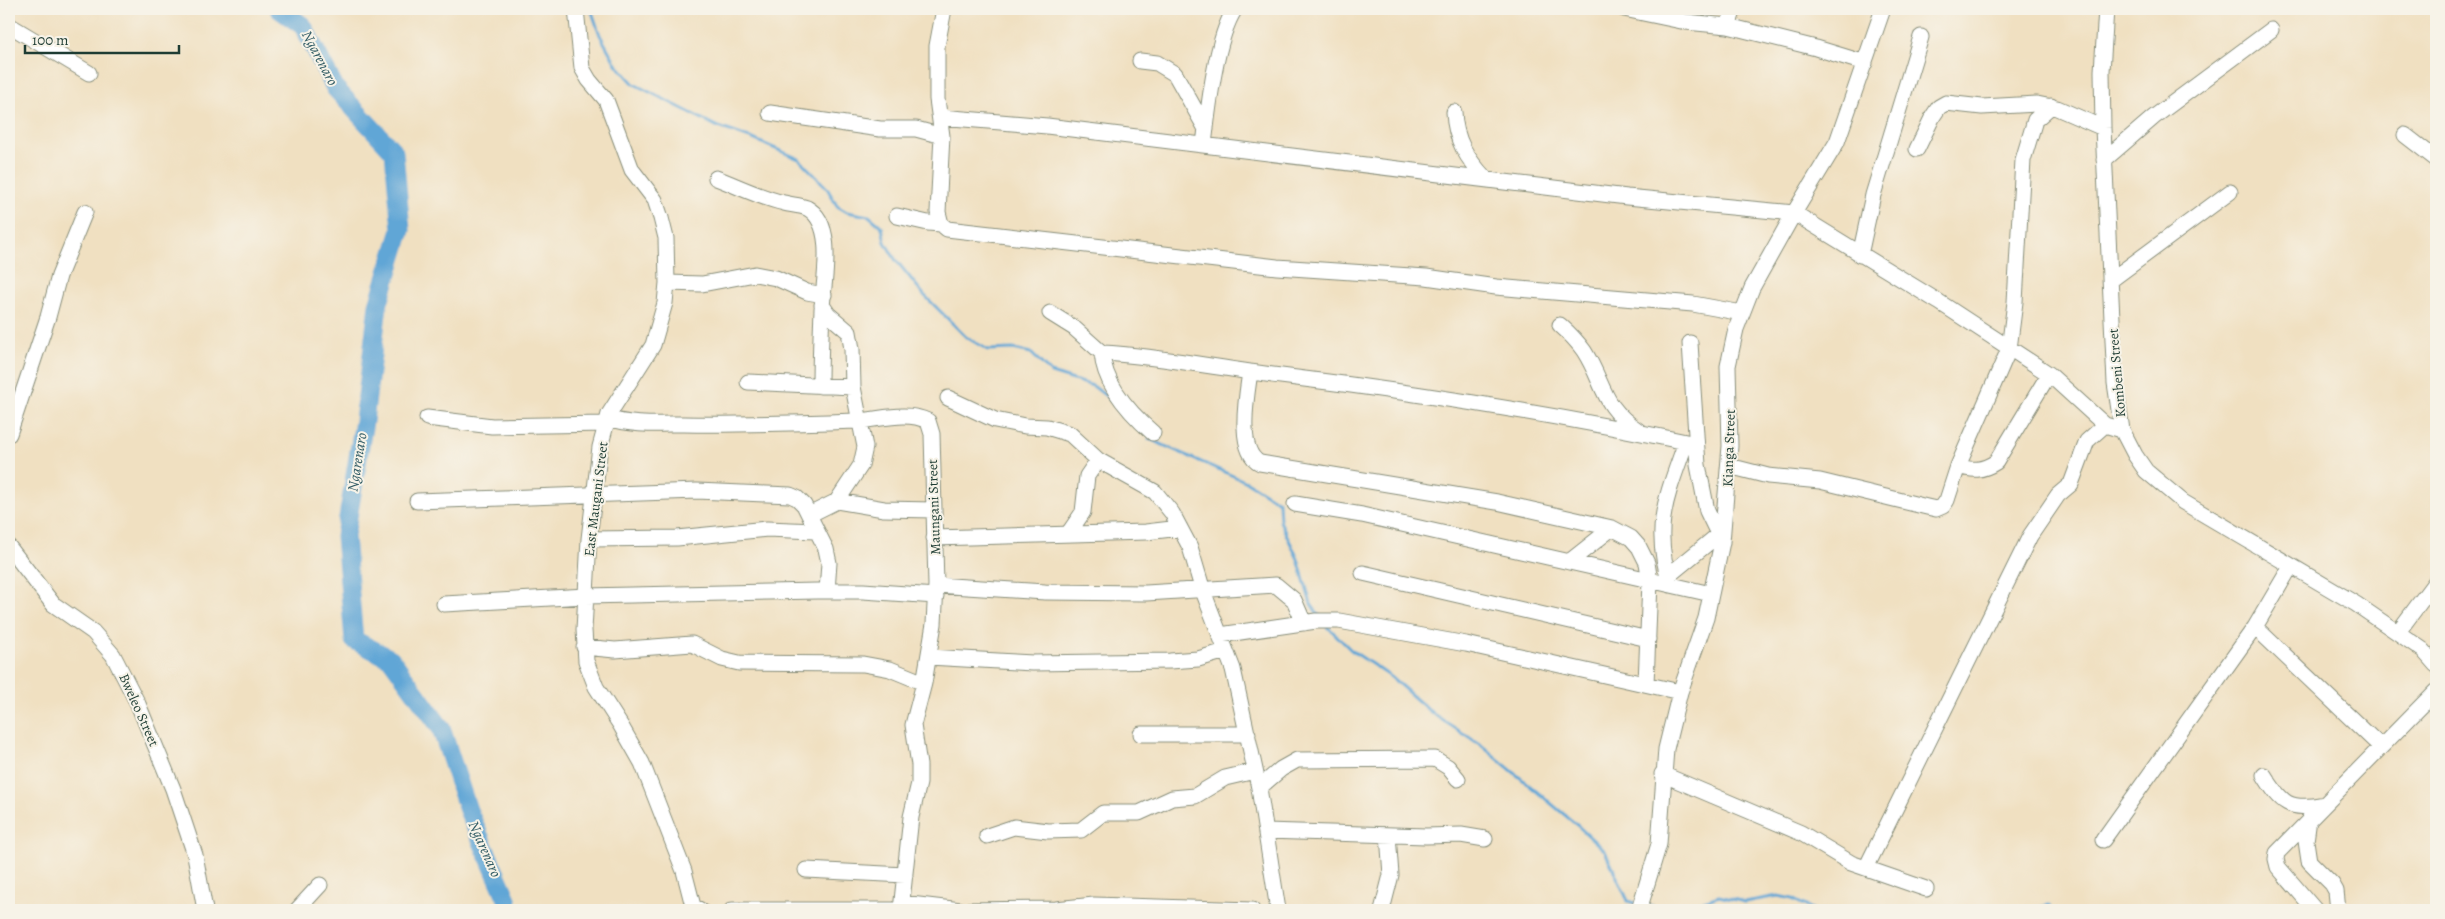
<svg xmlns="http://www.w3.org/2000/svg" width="2445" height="919" viewBox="0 0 2445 919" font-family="Alegreya,serif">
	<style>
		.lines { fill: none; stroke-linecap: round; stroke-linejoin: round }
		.stream { stroke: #60a6d6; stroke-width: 3 }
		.river { stroke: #60a6d6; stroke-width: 19 }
		.minor-casing { stroke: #888e7a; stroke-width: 17 }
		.minor { stroke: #fff; stroke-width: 15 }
		.labels { text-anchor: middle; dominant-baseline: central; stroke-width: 4; stroke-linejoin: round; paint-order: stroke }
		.street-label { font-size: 14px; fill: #1f3d34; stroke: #f7f3e8 }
		.water-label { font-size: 15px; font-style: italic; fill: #325c65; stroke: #f7f3e8 }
	</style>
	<rect width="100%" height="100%" fill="#f7f3e8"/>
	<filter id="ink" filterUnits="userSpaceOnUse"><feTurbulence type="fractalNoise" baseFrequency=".02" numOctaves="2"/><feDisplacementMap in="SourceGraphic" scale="10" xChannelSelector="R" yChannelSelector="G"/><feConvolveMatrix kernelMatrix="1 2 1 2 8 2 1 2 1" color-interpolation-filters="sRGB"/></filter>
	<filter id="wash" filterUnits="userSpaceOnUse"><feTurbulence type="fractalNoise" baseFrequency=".0096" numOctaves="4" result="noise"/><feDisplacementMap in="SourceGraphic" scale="20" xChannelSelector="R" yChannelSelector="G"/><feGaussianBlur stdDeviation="1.12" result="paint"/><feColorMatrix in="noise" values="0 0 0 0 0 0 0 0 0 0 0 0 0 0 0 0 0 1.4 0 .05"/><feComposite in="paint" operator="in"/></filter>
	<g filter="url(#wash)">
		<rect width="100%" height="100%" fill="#f0e0c1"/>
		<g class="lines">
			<path class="stream" d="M 591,9 L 600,35 L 616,64 L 634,84 L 716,126 L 753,139 L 799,159 L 827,188 L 837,206 L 847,212 L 869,216 L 882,227 L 885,242 L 895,259 L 924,295 L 966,337 L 988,350 L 1013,349 L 1031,353 L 1051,373 L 1093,386 L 1114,402
				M 1149,439 L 1247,482 L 1279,502 L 1280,521 L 1298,559 L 1311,604 L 1320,617
				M 1327,626 L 1351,650 L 1391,677 L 1433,714 L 1481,745 L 1578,826 L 1605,851 L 1628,901 L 1635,903
				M 1644,906 L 1677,910 L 1719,896 L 1745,902 L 1778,896 L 1792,899 L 1814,910
				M 2029,910 L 2049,905 L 2054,910"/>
			<path class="river" d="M 279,9 L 303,26 L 335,88 L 394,152 L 401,230 L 378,305 L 364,421 L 345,536 L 354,640 L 391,659 L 441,728 L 468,810 L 507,899 L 509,910"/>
		</g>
	</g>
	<g filter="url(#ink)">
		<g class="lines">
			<g class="minor-casing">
				<path id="minor" d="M 576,9 L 582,68 L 589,80 L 606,100 L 632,170 L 655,200 L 661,218 L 666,238 L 667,283 L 665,303 L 653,345 L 609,414 L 600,447 L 589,539 L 584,630 L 586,661 L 596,687 L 621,726 L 642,763 L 684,871 L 693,906 L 700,910
					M 944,9 L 937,46 L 937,99 L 942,136 L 938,212 L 941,224 L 947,229 L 1277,267 L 1426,277 L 1496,287 L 1693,304 L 1742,313
					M 1624,9 L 1686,22 L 1728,26 L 1816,48 L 1865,63
					M 2106,9 L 2102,71 L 2103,128 L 2115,383 L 2122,430 L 2135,455 L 2146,471 L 2183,502 L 2356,604 L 2423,650 L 2436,665
					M 9,25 L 89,73
					M 1728,26 L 1734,9
					M 1140,61 L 1157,63 L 1175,74 L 1206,129
					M 1454,112 C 1455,140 1467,159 1486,179
					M 770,113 L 880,129 L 916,129 L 942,136
					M 940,117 L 1047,126 L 1627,197 L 1794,213 L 1939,302 L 2049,374 L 2105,425 L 2122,430
					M 2405,135 L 2436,159
					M 1204,145 C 1208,110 1216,37 1235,9
					M 1917,149 L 1933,116 L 1939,107 L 1946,103 L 1982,107 L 2037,104 L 2057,108 L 2103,128
					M 2104,160 L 2154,117 L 2271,30
					M 716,178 C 738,186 761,198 784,203 C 791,205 800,205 807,208 C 837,224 823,283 822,309 C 821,335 820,360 820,386
					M 897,216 L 928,223 L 941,224
					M 1860,255 L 1873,195 L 1921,37
					M 2111,280 L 2230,192
					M 667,283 L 702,284 L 755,274 L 776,278 L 807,292 L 824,295
					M 822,305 L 828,314 L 849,332 L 852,349 L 853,387 L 865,447 L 861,465 L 837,501
					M 1050,313 L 1074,328 L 1102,353 C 1104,385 1130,413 1153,433
					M 1560,325 C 1569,333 1577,341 1584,351 C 1605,384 1601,406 1639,431
					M 1690,343 L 1698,465 L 1707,511 L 1722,542
					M 1102,353 C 1162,356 1221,369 1281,376 C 1420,393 1559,415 1696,444
					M 1250,372 C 1247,394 1236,451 1260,463 L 1497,502 L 1612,528 L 1631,538 L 1639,547 L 1647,563 L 1650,581 L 1646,684
					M 748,382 L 853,387
					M 948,398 L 995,420 L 1025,426 L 1047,427 L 1070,434 L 1098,460 L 1155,492 L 1172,513 L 1190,547 L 1203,591 L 1233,669 L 1259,788 L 1278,910
					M 427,418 L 492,426 L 606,424
					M 608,418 C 632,426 659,424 684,424 C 741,425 799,423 856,421 C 879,420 906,410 928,421 L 932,434 L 936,585 L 934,624 L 924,683 L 913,725 L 919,765 L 919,783 L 911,817 L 901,910
					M 9,434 L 48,317 L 59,276 L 85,212
					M 1729,466 L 1768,476 L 1820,481 L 1927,507 L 1936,509 L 1943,506 L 1947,500 L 1958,466 L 2009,349 L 2015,302 L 2023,160 L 2035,120 L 2051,106
					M 1958,466 C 1973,471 1982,471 1996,462 L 2049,374
					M 417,501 L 697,491 L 790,495 L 797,498 L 804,505 L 826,549 L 829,563 L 827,591
					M 1295,504 L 1362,515 L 1711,594
					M 809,515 L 837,501 L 884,509 L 933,510
					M 1068,534 L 1083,512 L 1087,476 L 1098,460
					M 934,538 L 1146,532 L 1180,528
					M 589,539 L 677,538 L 767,529 L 815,531
					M 9,547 L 53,604 L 93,632 L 113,655 L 138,704 L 173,789 L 195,855 L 205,910
					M 1569,562 L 1612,528
					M 1363,573 L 1648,639
					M 1668,576 L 1718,535
					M 936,585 L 1045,592 L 1146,593 L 1276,585 L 1294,600 L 1304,623
					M 1671,585 C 1651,528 1667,496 1686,442
					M 444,604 L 586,596 L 817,591 L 863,591 L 936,596
					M 2255,627 L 2380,746
					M 2398,632 L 2436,581
					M 1220,635 L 1316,621 L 1339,621 L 1466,644 L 1680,692
					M 584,647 L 615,650 L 692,644 L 722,659 L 739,663 L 863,664 L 890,669 L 924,683
					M 929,657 L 1033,663 L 1170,661 L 1198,659 L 1226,651
					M 1141,734 L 1248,734
					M 1662,774 L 1801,833 L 1851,863 L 1926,889
					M 2264,775 C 2282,804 2289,811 2324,804
					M 1259,788 L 1281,769 L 1297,760 L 1435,759 L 1448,767 L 1458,779
					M 2309,819 L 2306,841 L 2309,861 L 2332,884 L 2336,891 L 2338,910
					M 1266,831 L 1426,836 L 1461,835 L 1485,839
					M 987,836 L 1014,827 L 1048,831 L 1081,830 L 1103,813 L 1139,813 L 1172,798 L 1195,796 L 1225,778 L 1255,771
					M 2103,840 L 2255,627 L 2291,566
					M 1866,868 L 2030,536 L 2058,495 L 2071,484 L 2087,441 L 2105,425
					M 806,870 L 905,875
					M 902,903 L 961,910
					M 297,910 L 320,885
					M 732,910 L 894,910
					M 968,910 L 1056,909 L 1094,905 L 1252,910
					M 1382,910 L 1391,875 L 1388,835
					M 1639,910 L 1659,844 L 1666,749 L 1680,692 L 1706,618 L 1722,542 L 1730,446 L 1728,366 L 1736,329 L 1752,288 L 1794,213 L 1837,142 L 1883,9
					M 2315,910 L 2278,867 L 2276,859 L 2277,853 L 2436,691"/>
			</g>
			<use href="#minor" class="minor"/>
		</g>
	</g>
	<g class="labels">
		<g class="street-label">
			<text transform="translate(2117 373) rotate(-95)">Kombeni Street</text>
			<text transform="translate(1729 448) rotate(-88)">Kianga Street</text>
			<text transform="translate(596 499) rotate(-83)">East Maugani Street</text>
			<text transform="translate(934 507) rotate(-92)">Maungani Street</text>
			<text transform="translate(139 710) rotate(66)">Bweleo Street</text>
		</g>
		<g class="water-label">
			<text transform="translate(320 58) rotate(62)">Ngarenaro</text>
			<text transform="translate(357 462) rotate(-81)">Ngarenaro</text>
			<text transform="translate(485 849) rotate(66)">Ngarenaro</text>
		</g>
	</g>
	<rect width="2445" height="919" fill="none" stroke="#f7f3e8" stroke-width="30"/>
	<path d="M25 45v8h154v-8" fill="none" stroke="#1f3d34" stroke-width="2.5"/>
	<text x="32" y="45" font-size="15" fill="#1f3d34" stroke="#f7f3e8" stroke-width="4" paint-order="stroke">100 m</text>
</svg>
